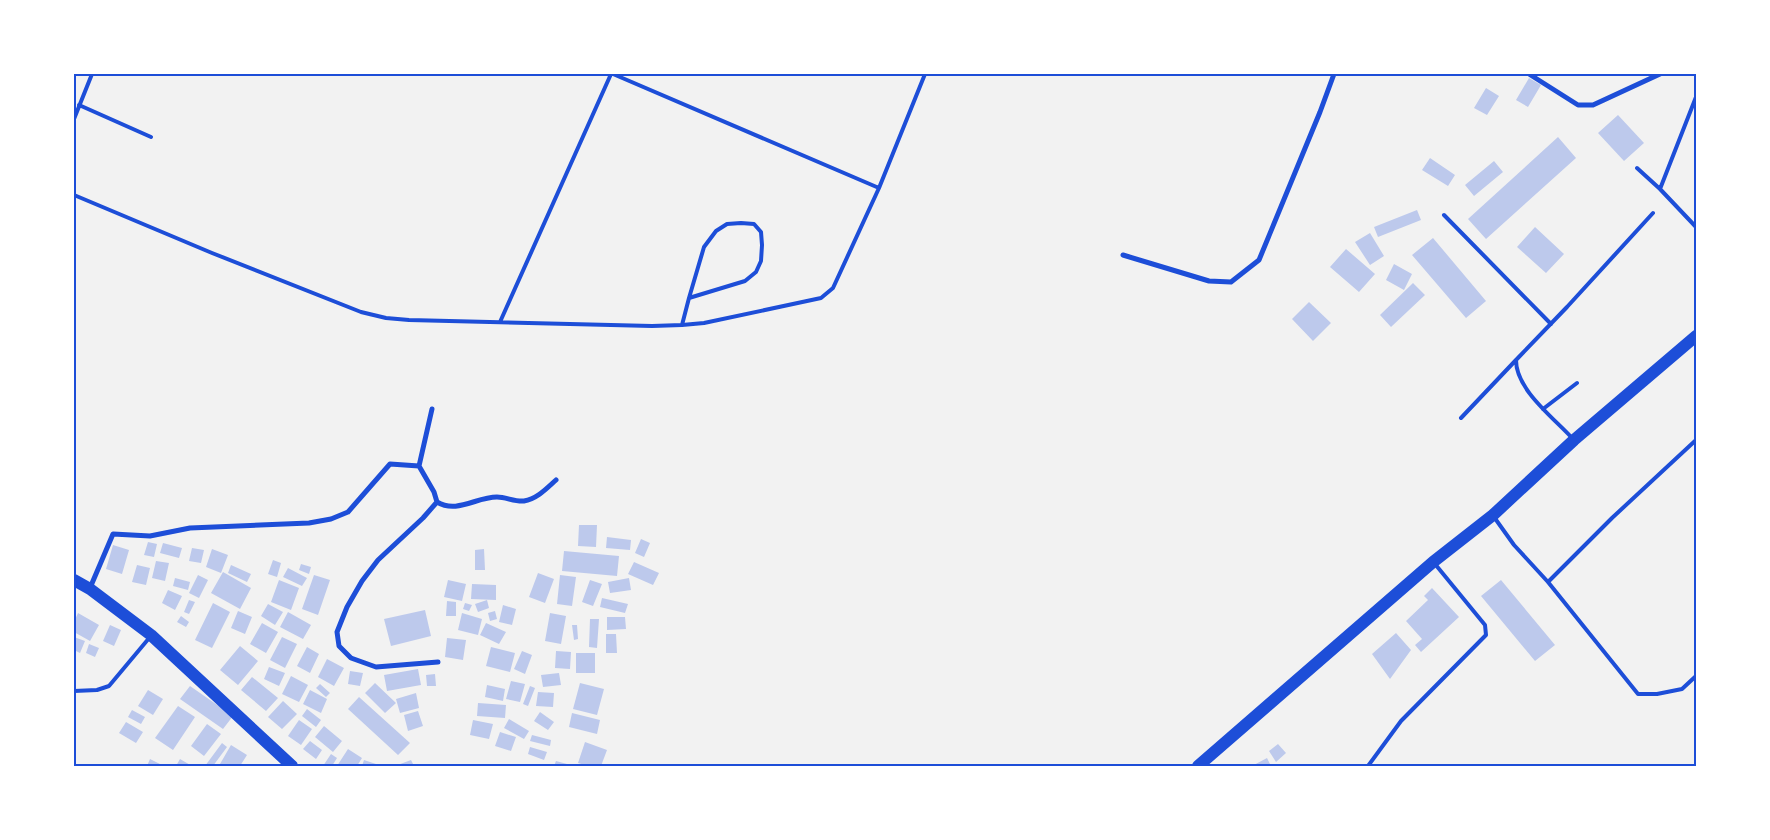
<svg xmlns="http://www.w3.org/2000/svg" width="1770" height="840" viewBox="0 0 1770 840" font-family="Raleway,sans-serif">
	<style>
		.building { fill: #bdc9ec }
		.lines { fill: none; stroke-linecap: round; stroke-linejoin: round }
		.service { stroke: #1d4ed8; stroke-width: 4 }
		.minor { stroke: #1d4ed8; stroke-width: 5 }
		.primary { stroke: #1d4ed8; stroke-width: 12 }
		.neatline { fill: none; stroke: #1d4ed8; stroke-width: 2 }
	</style>
	<rect width="100%" height="100%" fill="#f2f2f2"/>
	<path class="building" d="M 1529,78 L 1541,85 L 1528,107 L 1516,100 Z
		M 1486,88 L 1499,96 L 1487,115 L 1474,108 Z
		M 1618,115 L 1644,143 L 1624,161 L 1598,133 Z
		M 1558,137 L 1576,158 L 1486,239 L 1468,219 Z
		M 1430,158 L 1455,175 L 1448,186 L 1422,170 Z
		M 1494,161 L 1503,172 L 1474,196 L 1465,185 Z
		M 1417,210 L 1421,220 L 1378,237 L 1374,227 Z
		M 1535,227 L 1564,254 L 1546,273 L 1517,247 Z
		M 1370,233 L 1384,256 L 1370,265 L 1355,242 Z
		M 1433,238 L 1486,301 L 1466,318 L 1412,255 Z
		M 1346,249 L 1375,274 L 1359,292 L 1330,267 Z
		M 1394,264 L 1412,274 L 1404,290 L 1386,280 Z
		M 1413,283 L 1425,295 L 1391,327 L 1380,315 Z
		M 1309,302 L 1331,323 L 1313,341 L 1292,319 Z
		M 579,525 L 597,525 L 596,547 L 578,546 Z
		M 607,537 L 631,540 L 630,550 L 606,548 Z
		M 641,539 L 650,543 L 644,557 L 635,553 Z
		M 148,542 L 157,544 L 154,557 L 144,555 Z
		M 163,543 L 182,548 L 179,558 L 160,553 Z
		M 113,545 L 129,550 L 122,574 L 106,569 Z
		M 192,548 L 204,550 L 201,563 L 189,561 Z
		M 212,549 L 228,555 L 221,573 L 206,567 Z
		M 484,549 L 485,570 L 475,570 L 475,550 Z
		M 564,551 L 619,556 L 617,576 L 562,571 Z
		M 273,560 L 281,563 L 277,577 L 268,574 Z
		M 156,561 L 169,563 L 165,581 L 152,578 Z
		M 634,562 L 659,573 L 653,585 L 628,574 Z
		M 301,564 L 311,567 L 309,574 L 299,570 Z
		M 137,565 L 150,568 L 146,585 L 132,582 Z
		M 231,565 L 251,574 L 247,582 L 228,573 Z
		M 288,568 L 307,578 L 302,586 L 283,577 Z
		M 223,572 L 251,588 L 240,609 L 211,593 Z
		M 538,573 L 554,579 L 545,603 L 529,597 Z
		M 198,575 L 208,580 L 199,598 L 189,593 Z
		M 314,575 L 330,580 L 318,615 L 302,609 Z
		M 560,575 L 576,577 L 572,606 L 557,604 Z
		M 175,578 L 190,582 L 188,590 L 173,586 Z
		M 629,578 L 631,590 L 610,593 L 608,582 Z
		M 279,580 L 299,588 L 291,610 L 271,602 Z
		M 448,580 L 466,584 L 462,601 L 444,597 Z
		M 590,580 L 602,584 L 593,606 L 582,602 Z
		M 1501,580 L 1555,645 L 1535,661 L 1481,596 Z
		M 472,584 L 496,585 L 496,600 L 471,599 Z
		M 1432,588 L 1459,617 L 1421,652 L 1415,645 L 1422,639 L 1406,621 L 1428,600 L 1424,596 Z
		M 168,590 L 182,596 L 175,610 L 162,603 Z
		M 602,598 L 628,604 L 625,613 L 600,607 Z
		M 189,600 L 195,602 L 189,614 L 184,612 Z
		M 487,600 L 489,608 L 478,612 L 475,604 Z
		M 447,601 L 456,602 L 456,616 L 446,616 Z
		M 213,603 L 230,612 L 212,648 L 195,640 Z
		M 465,603 L 472,605 L 469,611 L 463,609 Z
		M 268,604 L 283,612 L 275,625 L 261,616 Z
		M 503,605 L 516,609 L 512,625 L 499,622 Z
		M 425,610 L 431,636 L 391,646 L 384,619 Z
		M 238,611 L 252,617 L 245,634 L 231,628 Z
		M 495,611 L 497,619 L 490,621 L 488,613 Z
		M 288,612 L 311,625 L 303,639 L 280,627 Z
		M 78,613 L 99,625 L 90,641 L 74,632 L 74,622 Z
		M 462,613 L 482,619 L 478,635 L 458,630 Z
		M 550,613 L 566,616 L 561,644 L 545,641 Z
		M 181,616 L 189,622 L 186,627 L 177,622 Z
		M 607,617 L 625,617 L 626,629 L 607,630 Z
		M 590,619 L 599,619 L 597,648 L 589,647 Z
		M 262,623 L 278,632 L 266,653 L 250,644 Z
		M 486,623 L 506,632 L 499,644 L 480,635 Z
		M 110,625 L 121,630 L 114,646 L 103,641 Z
		M 572,625 L 577,625 L 578,639 L 574,640 Z
		M 1396,633 L 1411,650 L 1390,679 L 1372,654 Z
		M 606,634 L 616,634 L 617,653 L 606,653 Z
		M 74,637 L 85,641 L 80,653 L 74,650 Z
		M 282,637 L 297,644 L 285,668 L 270,660 Z
		M 447,638 L 466,640 L 463,660 L 445,657 Z
		M 89,644 L 99,648 L 95,657 L 86,653 Z
		M 240,646 L 258,661 L 238,685 L 220,670 Z
		M 307,647 L 319,654 L 310,673 L 297,666 Z
		M 491,647 L 515,653 L 510,672 L 486,666 Z
		M 522,651 L 532,655 L 525,674 L 514,669 Z
		M 556,651 L 571,652 L 570,669 L 555,668 Z
		M 576,653 L 595,653 L 595,673 L 576,673 Z
		M 327,659 L 344,668 L 334,686 L 318,677 Z
		M 269,667 L 285,673 L 279,686 L 264,679 Z
		M 418,669 L 421,685 L 387,691 L 384,675 Z
		M 350,671 L 363,673 L 360,686 L 348,684 Z
		M 559,673 L 561,685 L 543,687 L 541,675 Z
		M 435,674 L 436,686 L 427,686 L 426,675 Z
		M 291,676 L 308,685 L 299,702 L 282,694 Z
		M 252,677 L 278,698 L 266,711 L 241,690 Z
		M 511,681 L 525,684 L 520,702 L 506,699 Z
		M 375,683 L 396,703 L 385,713 L 365,693 Z
		M 580,683 L 604,689 L 597,715 L 573,709 Z
		M 320,684 L 330,693 L 326,697 L 316,688 Z
		M 487,685 L 505,689 L 503,701 L 485,697 Z
		M 190,686 L 233,716 L 223,729 L 180,699 Z
		M 530,686 L 535,688 L 528,706 L 523,704 Z
		M 148,690 L 163,699 L 153,715 L 138,706 Z
		M 310,690 L 327,699 L 321,713 L 303,704 Z
		M 538,692 L 554,693 L 553,707 L 536,706 Z
		M 416,693 L 419,708 L 400,713 L 396,699 Z
		M 359,697 L 410,743 L 398,755 L 348,709 Z
		M 283,701 L 297,714 L 282,729 L 268,717 Z
		M 478,703 L 506,705 L 505,718 L 477,716 Z
		M 178,706 L 195,717 L 173,750 L 155,738 Z
		M 307,709 L 321,720 L 316,727 L 302,716 Z
		M 132,710 L 145,717 L 141,724 L 128,717 Z
		M 418,711 L 423,726 L 408,731 L 404,715 Z
		M 540,712 L 554,722 L 548,730 L 534,721 Z
		M 572,713 L 600,720 L 597,734 L 569,727 Z
		M 509,719 L 529,731 L 524,739 L 504,728 Z
		M 299,720 L 312,729 L 301,745 L 288,736 Z
		M 473,720 L 493,724 L 489,739 L 470,735 Z
		M 126,722 L 143,732 L 136,743 L 119,733 Z
		M 207,724 L 221,734 L 204,756 L 191,746 Z
		M 324,726 L 342,741 L 333,752 L 315,737 Z
		M 500,732 L 516,737 L 511,751 L 495,746 Z
		M 532,735 L 551,740 L 550,746 L 530,741 Z
		M 310,741 L 322,750 L 316,759 L 303,749 Z
		M 585,742 L 607,750 L 601,766 L 588,766 L 578,763 Z
		M 222,743 L 227,747 L 213,766 L 205,766 Z
		M 1278,744 L 1286,753 L 1276,762 L 1269,751 Z
		M 231,745 L 247,755 L 240,766 L 224,766 L 220,764 Z
		M 530,747 L 547,752 L 544,760 L 528,754 Z
		M 348,749 L 362,758 L 357,766 L 337,766 Z
		M 331,754 L 337,758 L 332,766 L 323,766 Z
		M 1267,758 L 1271,766 L 1252,766 Z
		M 150,759 L 162,765 L 161,766 L 147,766 Z
		M 180,759 L 192,766 L 176,766 Z
		M 364,760 L 376,764 L 375,766 L 362,766 Z
		M 411,760 L 414,766 L 395,766 Z
		M 556,761 L 567,764 L 566,766 L 554,766 Z"/>
	<g class="lines">
		<path class="service" d="M 613,74 L 879,188
			M 79,105 L 151,137
			M 74,119 L 92,74
			M 1637,168 L 1660,189 L 1696,227
			M 1660,189 L 1696,97
			M 74,195 L 212,253 L 361,312 L 386,318 L 409,320 L 652,326 L 682,325 L 704,323 L 821,298 L 833,288 L 879,188 L 925,74
			M 1444,215 L 1551,324
			M 500,322 L 611,74
			M 682,325 L 689,298 L 704,247 L 716,231 L 727,224 L 741,223 L 754,224 L 761,232 L 762,245 L 761,261 L 756,272 L 745,281 L 689,298
			M 1543,409 L 1577,383
			M 1461,418 L 1516,360
			M 1573,439 C 1554,418 1516,390 1516,360 L 1567,307 L 1653,213
			M 1494,517 L 1514,545 L 1548,582 L 1638,694 L 1657,694 L 1682,689 L 1696,676
			M 1548,582 L 1612,518 L 1696,440
			M 74,691 L 97,690 L 109,686 L 150,637
			M 1368,766 L 1401,721 L 1486,635 L 1485,625 L 1435,564"/>
		<path class="minor" d="M 1529,74 L 1578,105 L 1593,105 L 1660,74
			M 1123,255 L 1209,281 L 1231,282 L 1259,260 L 1320,112 L 1334,74
			M 419,466 L 434,492 L 437,502 L 423,518 L 378,560 L 362,581 L 347,607 L 337,632 L 339,646 L 351,658 L 376,667 L 438,662
			M 437,502 C 457,514 476,497 497,497 C 506,497 515,502 524,501 C 537,499 547,488 556,480
			M 90,588 L 113,534 L 150,536 L 190,528 L 309,523 L 331,519 L 348,512 L 390,464 L 419,466 L 432,409"/>
		<path class="primary" d="M 74,580 L 90,589 L 151,635 L 292,766
			M 1198,766 L 1433,562 L 1493,515 L 1574,440 L 1696,336"/>
	</g>
	<rect width="1770" height="840" fill="none" stroke="#ffffff" stroke-width="150"/>
	<rect x="75" y="75" width="1620" height="690" class="neatline"/>
</svg>
